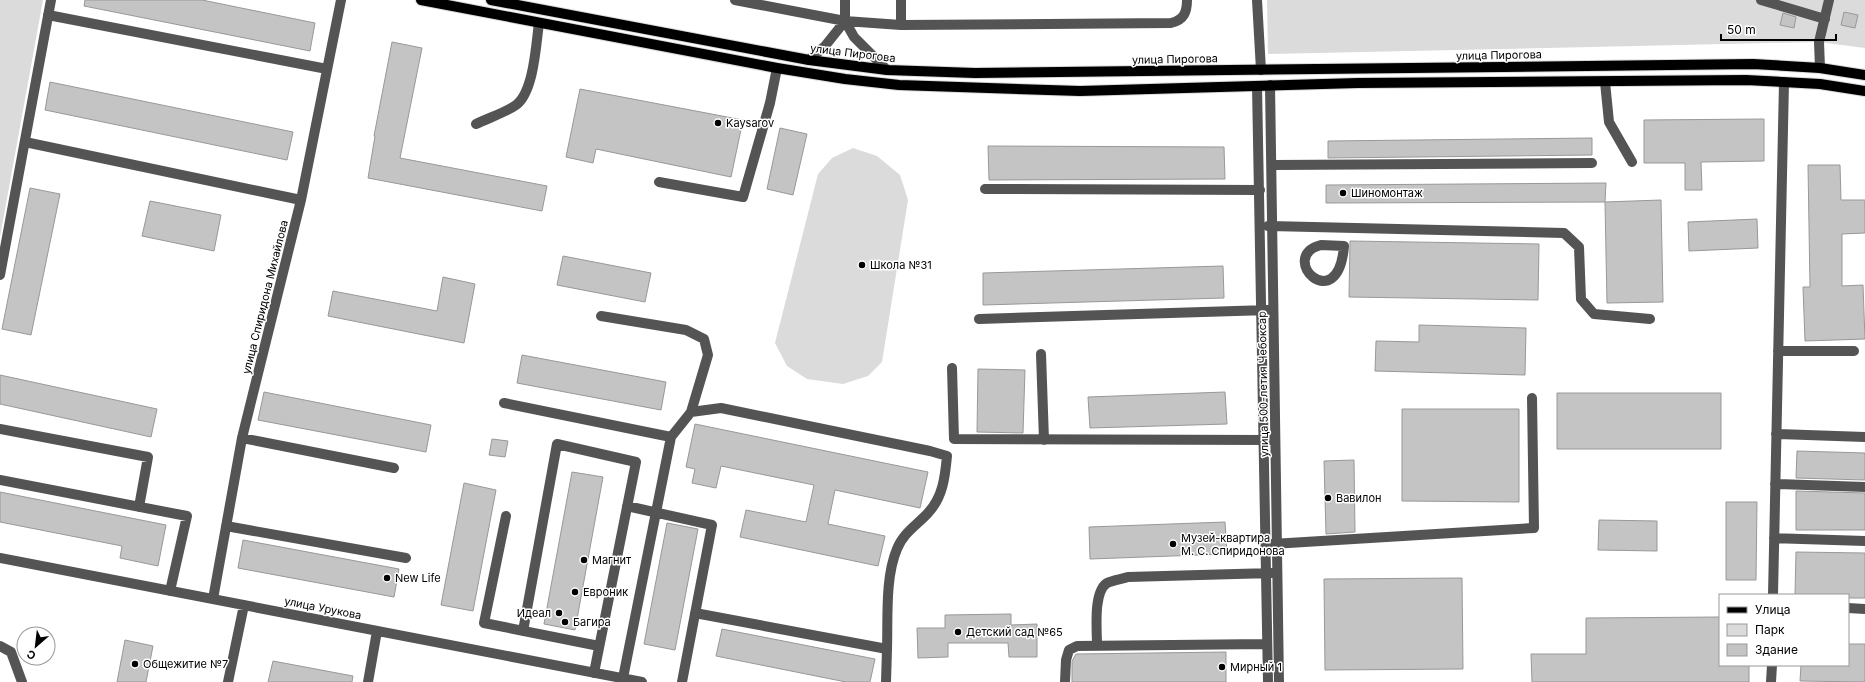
<svg xmlns="http://www.w3.org/2000/svg" width="1865" height="682" viewBox="0 0 1865 682" font-family="Inter,sans-serif">
	<style>
		.green { fill: #dbdbdb }
		.building { fill: #c4c4c4; stroke: #989898 }
		.lines { fill: none; stroke-linecap: round; stroke-linejoin: round }
		.major-casing { stroke: #dbdbdb; stroke-width: 12 }
		.minor { stroke: #545454; stroke-width: 10 }
		.major { stroke: #000; stroke-width: 10 }
		.poi-dot { fill: #000; stroke: #fff; stroke-width: 1.5 }
		.labels { text-anchor: middle; dominant-baseline: central; stroke-width: 3; stroke-linejoin: round; paint-order: stroke }
		.street-label { font-size: 11px; fill: #000; stroke: #fff }
		.poi-label { font-size: 11px; fill: #000; stroke: #fff; text-anchor: start }
	</style>
	<rect width="100%" height="100%" fill="#fff"/>
	<path class="green" d="M 0,0 L 43,0 L 0,237 Z
		M 1267,0 L 1865,0 L 1865,48 L 1819,42 L 1268,54 Z
		M 853,148 L 877,156 L 900,175 L 908,200 L 882,362 L 868,376 L 843,384 L 807,379 L 787,366 L 775,343 L 818,174 L 832,158 Z"/>
	<path class="building" d="M 85,0 L 202,0 L 315,23 L 310,51 L 84,6 Z
		M 1844,12 L 1858,15 L 1855,28 L 1841,25 Z
		M 1783,13 L 1796,17 L 1794,28 L 1780,25 Z
		M 392,42 L 422,48 L 400,158 L 547,186 L 542,211 L 368,178 L 375,136 L 374,136 Z
		M 50,82 L 293,132 L 287,160 L 45,110 Z
		M 580,89 L 743,120 L 731,177 L 596,149 L 593,163 L 566,157 Z
		M 1764,119 L 1764,161 L 1701,162 L 1702,190 L 1685,190 L 1685,163 L 1644,163 L 1644,120 Z
		M 780,128 L 807,134 L 793,195 L 767,189 Z
		M 1592,138 L 1592,155 L 1328,158 L 1328,141 Z
		M 988,146 L 1224,147 L 1225,179 L 989,180 Z
		M 1808,165 L 1840,165 L 1841,200 L 1865,200 L 1865,233 L 1842,234 L 1842,286 L 1863,285 L 1865,339 L 1805,341 L 1803,287 L 1810,287 Z
		M 1606,183 L 1605,202 L 1326,203 L 1326,185 Z
		M 30,188 L 60,194 L 31,335 L 2,329 Z
		M 1661,200 L 1663,302 L 1607,303 L 1605,202 Z
		M 150,201 L 221,215 L 214,251 L 142,236 Z
		M 1757,219 L 1758,248 L 1689,251 L 1688,222 Z
		M 1350,241 L 1539,244 L 1538,300 L 1349,297 Z
		M 563,256 L 651,273 L 645,302 L 557,285 Z
		M 1223,266 L 1224,298 L 983,305 L 983,273 Z
		M 443,277 L 475,284 L 464,343 L 328,316 L 333,291 L 437,311 Z
		M 1419,325 L 1526,328 L 1525,375 L 1375,371 L 1376,341 L 1419,342 Z
		M 522,355 L 666,382 L 661,410 L 517,383 Z
		M 978,369 L 1025,370 L 1023,433 L 977,432 Z
		M 0,375 L 157,409 L 151,437 L 0,404 Z
		M 264,392 L 431,425 L 426,452 L 258,420 Z
		M 1225,392 L 1227,424 L 1090,428 L 1088,397 Z
		M 1557,393 L 1721,393 L 1721,449 L 1557,449 Z
		M 1402,409 L 1519,409 L 1519,502 L 1402,501 Z
		M 695,424 L 928,472 L 920,508 L 835,490 L 828,524 L 885,536 L 878,566 L 740,537 L 746,510 L 806,522 L 814,485 L 721,466 L 716,488 L 692,483 L 695,469 L 686,467 Z
		M 492,439 L 508,441 L 505,457 L 489,455 Z
		M 1797,451 L 1865,453 L 1865,480 L 1796,478 Z
		M 1354,460 L 1355,532 L 1326,534 L 1324,461 Z
		M 572,472 L 603,477 L 575,630 L 544,624 Z
		M 464,483 L 496,490 L 473,611 L 441,605 Z
		M 1796,491 L 1865,493 L 1865,530 L 1796,530 Z
		M 0,492 L 166,525 L 158,566 L 120,558 L 122,546 L 0,522 Z
		M 1726,502 L 1757,502 L 1756,580 L 1726,580 Z
		M 1599,520 L 1657,521 L 1657,551 L 1598,550 Z
		M 1225,522 L 1227,554 L 1090,559 L 1089,527 Z
		M 667,523 L 698,529 L 675,650 L 644,644 Z
		M 243,540 L 399,569 L 394,597 L 238,568 Z
		M 1796,552 L 1865,553 L 1865,598 L 1848,598 L 1848,595 L 1795,595 Z
		M 1462,578 L 1463,669 L 1325,670 L 1324,579 Z
		M 1011,614 L 1011,625 L 1037,624 L 1037,657 L 1009,657 L 1008,643 L 948,643 L 948,657 L 918,658 L 917,628 L 945,628 L 945,615 Z
		M 1720,617 L 1720,665 L 1749,665 L 1749,682 L 1532,682 L 1531,654 L 1586,654 L 1586,618 Z
		M 722,629 L 875,659 L 870,682 L 846,682 L 716,656 Z
		M 125,640 L 153,646 L 146,682 L 117,682 Z
		M 1848,644 L 1865,644 L 1865,682 L 1800,681 L 1801,665 L 1848,665 Z
		M 1226,652 L 1226,682 L 1072,682 L 1072,661 L 1076,654 Z
		M 273,661 L 353,676 L 352,682 L 268,682 Z"/>
	<g class="lines">
		<g class="major-casing">
			<path id="major" d="M 421,0 L 777,68 L 845,79 L 899,85 L 1080,91 L 1358,83 L 1746,80 L 1820,84 L 1865,91
				M 491,0 L 809,60 L 887,70 L 975,73 L 1753,64 L 1820,68 L 1865,75"/>
		</g>
		<path class="minor" d="M 735,0 L 845,21 L 901,25 L 1171,23 C 1184,20 1187,12 1187,0
			M 845,0 L 845,21 L 854,37 L 887,70
			M 901,0 L 901,25
			M 1257,0 L 1261,70
			M 1761,0 L 1825,19
			M 48,15 L 327,69
			M 809,60 L 825,46 L 845,21
			M 1820,68 L 1819,42 L 1829,0
			M 1605,82 L 1609,122 L 1632,162
			M 1270,85 L 1279,682
			M 1257,86 L 1268,682
			M 476,124 C 488,118 505,113 516,105 C 534,92 536,44 539,23
			M 25,142 L 301,200
			M 1273,165 L 1592,163
			M 659,182 L 743,197 L 770,103 L 777,68
			M 985,189 L 1260,190
			M 1268,226 L 1564,233 L 1579,247 L 1581,299 L 1594,314 L 1650,319
			M 1321,245 L 1344,246 C 1338,319 1276,257 1321,245 Z
			M 0,275 L 51,0
			M 601,316 L 686,330 L 704,339 L 708,355 L 691,412
			M 979,319 L 1268,310
			M 1778,351 L 1854,351
			M 1041,354 L 1044,440
			M 952,368 L 954,439 L 1270,440
			M 504,403 L 671,437
			M 0,429 L 148,457 L 139,507
			M 1776,434 L 1865,437
			M 242,438 L 394,468
			M 0,480 L 187,516 L 170,591
			M 1775,484 L 1865,487
			M 627,506 L 712,525 L 682,682
			M 506,516 L 484,623 L 599,646
			M 226,526 L 406,558
			M 1774,538 L 1865,541
			M 1272,544 L 1534,528 L 1532,398
			M 0,558 L 642,682
			M 1773,595 L 1784,82
			M 213,599 L 242,438 L 301,200 L 341,0
			M 1848,608 L 1865,609
			M 695,613 L 887,649 L 886,682
			M 523,631 L 557,444 L 636,462 L 594,673
			M 1097,645 C 1097,630 1093,592 1107,583 C 1113,580 1122,579 1128,577 L 1272,573
			M 0,646 L 11,652 L 22,682
			M 623,678 L 671,437 L 691,412 L 721,408 L 930,451 L 947,456 C 945,477 943,497 928,513 C 917,525 903,533 897,549 C 885,577 888,618 887,649
			M 228,682 L 244,605
			M 368,682 L 377,631
			M 1065,682 L 1066,660 L 1069,650 L 1077,646 L 1267,644
			M 1771,682 L 1772,665"/>
		<use href="#major" class="major"/>
	</g>
	<g class="poi-dot">
		<circle cx="718" cy="123" r="4"/>
		<circle cx="1343" cy="193" r="4"/>
		<circle cx="862" cy="265" r="4"/>
		<circle cx="1328" cy="498" r="4"/>
		<circle cx="1173" cy="544" r="4"/>
		<circle cx="584" cy="560" r="4"/>
		<circle cx="387" cy="578" r="4"/>
		<circle cx="575" cy="592" r="4"/>
		<circle cx="559" cy="613" r="4"/>
		<circle cx="565" cy="622" r="4"/>
		<circle cx="958" cy="632" r="4"/>
		<circle cx="135" cy="664" r="4"/>
		<circle cx="1222" cy="667" r="4"/>
	</g>
	<g class="labels">
		<g class="street-label">
			<text transform="translate(853 53) rotate(7)">улица Пирогова</text>
			<text transform="translate(1499 55) rotate(-1)">улица Пирогова</text>
			<text transform="translate(1175 59) rotate(-1)">улица Пирогова</text>
			<text transform="translate(265 297) rotate(-76)">улица Спиридона Михайлова</text>
			<text transform="translate(1263 384) rotate(-91)">улица 500-летия Чебоксар</text>
			<text transform="translate(323 608) rotate(11)">улица Урукова</text>
		</g>
		<g class="poi-label">
			<text x="726" y="123">Kaysarov</text>
			<text x="1351" y="193">Шиномонтаж</text>
			<text x="870" y="265">Школа №31</text>
			<text x="1336" y="498">Вавилон</text>
			<text x="1181" y="538">Музей-квартира<tspan x="1181" dy="13">М. С. Спиридонова</tspan></text>
			<text x="592" y="560">Магнит</text>
			<text x="395" y="578">New Life</text>
			<text x="583" y="592">Евроник</text>
			<text x="551" y="613" text-anchor="end">Идеал</text>
			<text x="573" y="622">Багира</text>
			<text x="966" y="632">Детский сад №65</text>
			<text x="143" y="664">Общежитие №7</text>
			<text x="1230" y="667">Мирный 1</text>
		</g>
	</g>
	<rect x="1719" y="594" width="130" height="72" fill="#ffffff" stroke="#999999"/>
	<rect x="1727" y="607" width="20" height="6" fill="#000000" stroke="#999999"/>
	<text x="1755" y="614" font-size="12" fill="#000000">Улица</text>
	<rect x="1727" y="624" width="20" height="12" fill="#dbdbdb" stroke="#999999"/>
	<text x="1755" y="634" font-size="12" fill="#000000">Парк</text>
	<rect x="1727" y="644" width="20" height="12" fill="#c4c4c4" stroke="#999999"/>
	<text x="1755" y="654" font-size="12" fill="#000000">Здание</text>
	<g transform="translate(36 646) rotate(208)"><circle r="19" fill="#ffffff" stroke="#999999"/>
	<path d="M0-3L7 15L0 10L-7 15Z" fill="#000000"/>
	<text y="-6" font-size="11" font-weight="bold" text-anchor="middle" fill="#000000">С</text>
	</g>
	<path d="M1721 34v6h115v-6" fill="none" stroke="#000000" stroke-width="2"/>
	<text x="1727" y="34" font-size="12" fill="#000000" stroke="#ffffff" stroke-width="3" paint-order="stroke">50 m</text>
</svg>
